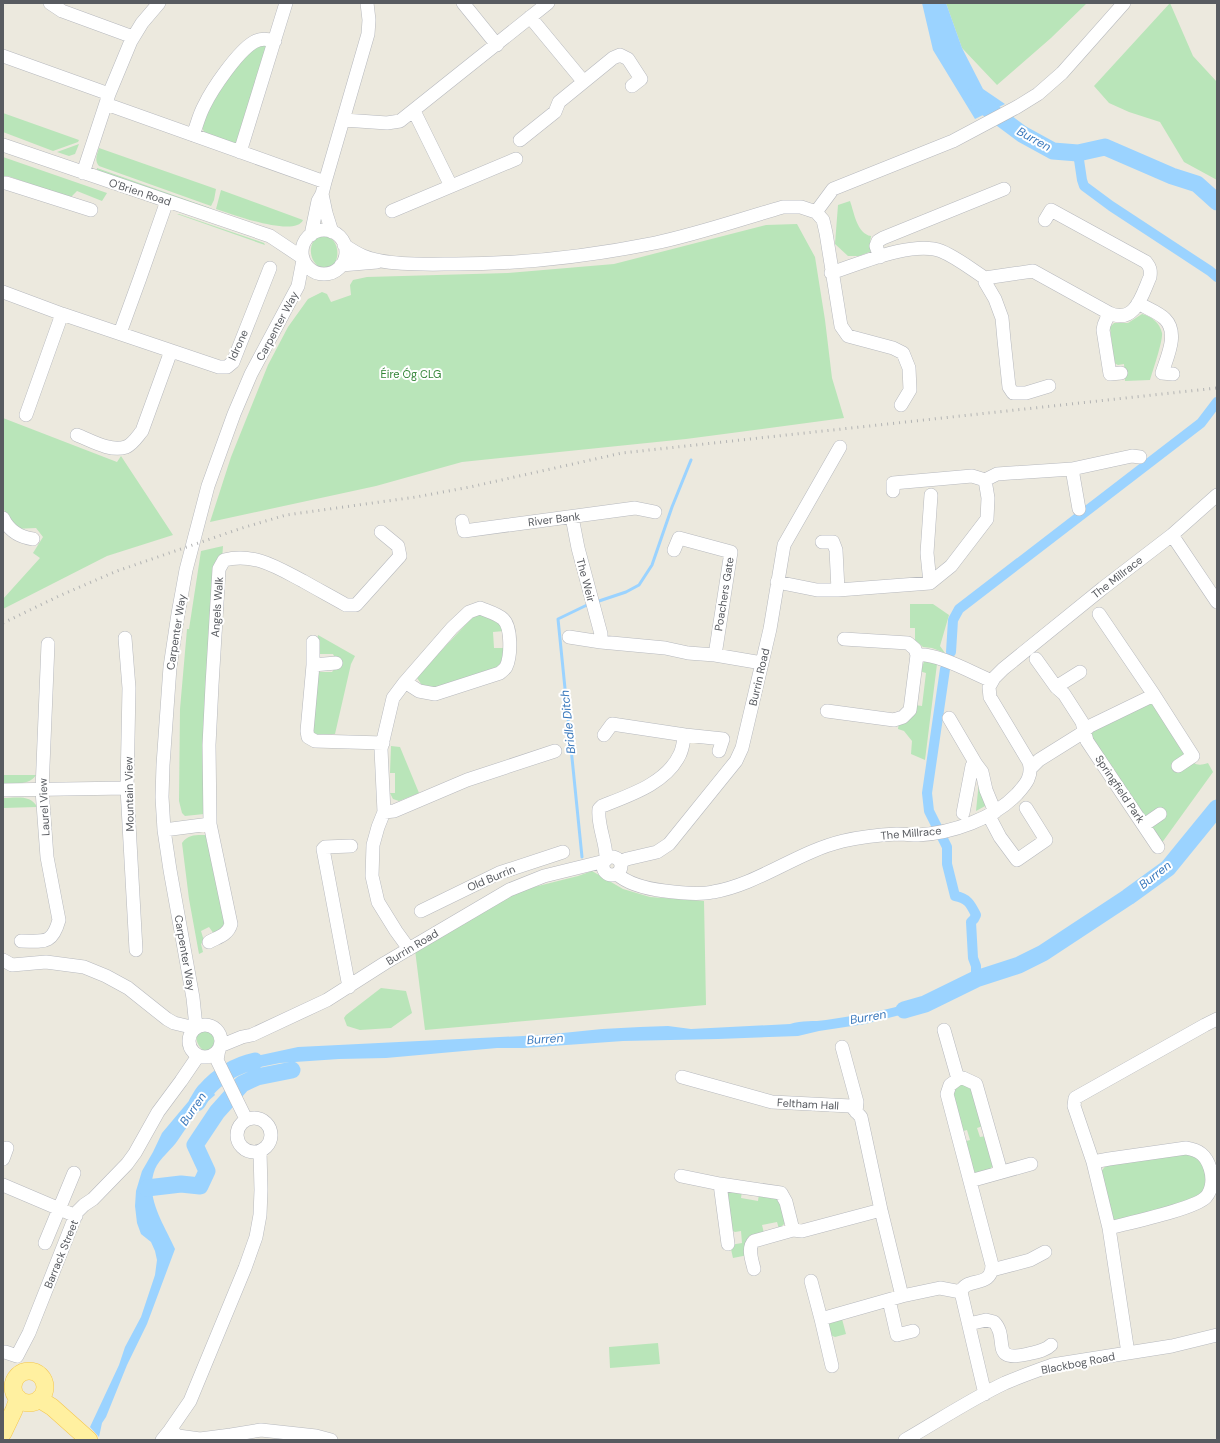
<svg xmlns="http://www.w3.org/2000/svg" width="1220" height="1443" viewBox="0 0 1220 1443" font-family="'DM Sans',sans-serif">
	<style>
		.green { fill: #b9e5b9 }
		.water { fill: #9bd3ff }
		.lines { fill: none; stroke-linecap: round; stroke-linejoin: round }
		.stream { stroke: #9bd3ff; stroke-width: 3 }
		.canal { stroke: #9bd3ff; stroke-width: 10 }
		.river { stroke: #9bd3ff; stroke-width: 17 }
		.minor-casing { stroke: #b7b9be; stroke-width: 14 }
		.major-casing { stroke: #f5c74e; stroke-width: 18 }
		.minor { stroke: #fff; stroke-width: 13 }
		.major { stroke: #fff0a0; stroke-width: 17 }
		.rail { stroke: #b2b3b3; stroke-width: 3; stroke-dasharray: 1 5; stroke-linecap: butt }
		.labels { text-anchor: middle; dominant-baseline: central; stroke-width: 4; stroke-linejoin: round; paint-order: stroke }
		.street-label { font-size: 11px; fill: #585b60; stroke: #fff }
		.park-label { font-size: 11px; fill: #328536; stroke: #fff }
		.water-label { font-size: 12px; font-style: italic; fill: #3978bc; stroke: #fff }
	</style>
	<rect width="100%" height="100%" fill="#ece9de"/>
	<path class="green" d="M 946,3 L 1087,3 L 1051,38 L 997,85 L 962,48 Z
		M 1170,3 L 1193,56 L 1217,82 L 1217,180 L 1184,162 L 1160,122 L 1129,112 L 1109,103 L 1094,86 Z
		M 257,45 L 265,45 L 267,48 L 238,142 L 235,144 L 205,134 L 201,125 L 203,120 L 225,80 Z
		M 3,113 L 79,140 L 78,142 L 53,151 L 3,132 Z
		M 79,144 L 75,154 L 69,156 L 57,152 Z
		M 99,148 L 216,189 L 214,200 L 211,206 L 99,166 C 94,160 97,155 99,148 Z
		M 3,157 L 107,193 L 102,201 L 77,191 L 71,197 L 67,197 L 8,176 L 3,176 Z
		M 97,168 L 210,208 L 207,209 L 97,171 Z
		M 221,190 L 303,220 C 295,238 231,214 216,209 Z
		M 850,201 C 854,212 857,234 871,236 L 870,243 L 872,251 L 859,256 L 848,256 L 835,244 L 838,205 Z
		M 177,214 L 179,214 L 264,243 L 265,245 Z
		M 797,224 L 815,257 L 825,320 L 832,378 L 844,418 L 686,439 L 462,462 L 376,486 L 210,522 L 231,457 L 268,365 L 288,327 L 308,299 L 322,292 L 327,294 L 331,302 L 351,295 L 350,285 L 353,280 L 367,277 L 508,273 L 614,264 L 766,225 Z
		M 320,236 C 351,234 335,290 315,263 C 308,254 310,240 320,236 Z
		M 1142,314 C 1151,316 1160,323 1162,333 C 1163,341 1153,370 1150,380 L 1125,381 L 1124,364 L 1118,365 L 1114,363 L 1110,327 L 1114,323 L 1128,323 Z
		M 3,418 L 117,462 L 121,456 L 173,535 L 107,556 L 3,609 L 3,599 L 40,558 L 33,553 L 43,537 L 36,528 L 15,529 L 10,524 L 3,507 Z
		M 223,546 L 204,814 L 185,816 L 182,813 L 179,801 L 180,709 L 187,629 L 189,629 L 201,551 Z
		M 910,604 L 933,604 L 949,615 L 940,646 L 945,653 L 932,648 L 923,647 L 915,640 L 915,628 L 910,628 Z
		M 481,614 L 500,624 L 504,631 L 493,632 L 494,648 L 504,648 L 504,665 L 433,692 L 424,688 L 417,678 L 421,672 L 472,618 Z
		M 318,635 L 355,656 L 351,664 L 335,734 L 313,735 L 317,672 L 332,672 L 338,664 L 333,654 L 316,654 Z
		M 924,661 L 937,664 L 925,760 L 911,754 L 912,741 L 904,731 L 898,729 L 899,722 L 915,705 L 922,706 L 926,673 L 919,671 L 920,667 L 922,668 Z
		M 1149,701 L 1154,703 L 1192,762 C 1199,766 1201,765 1208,763 L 1213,772 L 1161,844 C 1159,840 1154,835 1153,830 C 1151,823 1149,817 1142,815 L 1092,740 L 1091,732 Z
		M 391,746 L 400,747 L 419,793 L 399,801 L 393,799 L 390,793 L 395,793 L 395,773 L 390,773 Z
		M 3,775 L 36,775 C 29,786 15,783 3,783 Z
		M 979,781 L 987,805 L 976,811 Z
		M 3,798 C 15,798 31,794 37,807 L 3,808 Z
		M 207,835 L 227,920 L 225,928 L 214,934 L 209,927 L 201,931 L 204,941 L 201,944 L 203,952 L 199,954 L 189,899 L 182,843 C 188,834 197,835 207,835 Z
		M 592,871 L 623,889 L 650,897 L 704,901 L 706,1005 L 425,1030 L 415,950 L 522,890 L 578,876 Z
		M 381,988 L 406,991 L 412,1013 L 391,1028 L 360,1030 L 347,1026 L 344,1018 L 346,1015 Z
		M 202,1029 L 209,1029 C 219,1037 220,1052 204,1051 C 197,1046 192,1034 202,1029 Z
		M 964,1084 L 972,1088 L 983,1126 L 977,1128 L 980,1137 L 986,1136 L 993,1165 L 990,1170 L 976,1173 L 973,1172 L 963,1142 L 970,1140 L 967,1130 L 960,1132 L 952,1093 C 955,1088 959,1085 964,1084 Z
		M 1184,1151 L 1201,1159 C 1207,1177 1210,1181 1198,1198 L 1117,1221 L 1113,1219 L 1099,1174 L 1108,1163 Z
		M 730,1190 L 742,1191 L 741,1198 L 758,1201 L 759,1194 C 784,1199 780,1198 786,1222 L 779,1229 L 777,1222 L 762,1225 L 764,1233 L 748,1255 L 733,1258 L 730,1245 L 742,1243 L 741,1231 L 735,1232 L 731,1230 L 727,1193 Z
		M 842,1319 L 846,1334 L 835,1337 L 830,1335 L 828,1325 L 830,1323 Z
		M 658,1343 L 660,1364 L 610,1368 L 609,1347 Z"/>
	<path class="water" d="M 922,3 L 946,3 L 962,48 L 983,89 L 1005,104 L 975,119 L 933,50 Z
		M 924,998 L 927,1008 L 865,1024 L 819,1031 L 798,1036 L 718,1039 L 623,1041 L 524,1048 L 497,1048 L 386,1058 L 339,1059 L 280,1063 L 255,1068 L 236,1074 L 232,1064 L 238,1060 L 298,1047 L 543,1035 L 602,1029 L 640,1027 L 668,1026 L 691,1029 L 790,1024 C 802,1020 814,1022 826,1020 C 859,1015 893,1010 924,998 Z
		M 208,1082 L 215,1095 C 199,1108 189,1124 178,1140 C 172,1149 159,1159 155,1169 C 144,1197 164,1224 175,1249 L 147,1324 L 127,1365 L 106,1417 L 102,1423 L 99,1437 L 90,1427 L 119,1365 L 125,1347 L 141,1317 L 155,1275 L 157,1260 L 155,1251 L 151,1242 L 141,1234 L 137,1223 L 135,1206 L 136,1191 L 142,1171 L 153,1152 L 162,1133 L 188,1102 Z"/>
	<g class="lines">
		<path class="stream" d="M 599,601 L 626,592 L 639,585 L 652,565 L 672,507 L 691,460
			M 582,857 L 558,619 L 587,605"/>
		<path class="canal" d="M 1078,153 L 1082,180 L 1084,186 L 1111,206 L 1210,271 L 1217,277
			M 951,652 L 953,620 L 959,609 L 1201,423 L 1217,402
			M 945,669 L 927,793 L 929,811 L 947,847 L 947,864 L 955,896 C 968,898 971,905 976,915 L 974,919 L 971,922 L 973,958 L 976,966 L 976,979"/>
		<path class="river" d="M 974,96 L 979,102 L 1022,134 L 1053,151 L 1078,153 L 1105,147 L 1172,176 L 1197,184 L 1217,202
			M 904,1010 L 925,1004 L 976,979 L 1019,965 L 1043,953 L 1128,897 L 1168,868 L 1217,808
			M 197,1103 C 200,1099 202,1093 206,1090 C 218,1076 236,1065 255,1061
			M 147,1188 L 181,1184 L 200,1186 L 207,1171 L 195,1145 L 217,1112 L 242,1084 L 257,1077 L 292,1070"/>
		<g class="minor-casing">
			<path id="minor" d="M 50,3 L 62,11 L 133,37
				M 463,3 L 497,45
				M 530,17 L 583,81
				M 3,56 L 109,94
				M 106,104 L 325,182
				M 414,111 L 451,186
				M 344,120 L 387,123 L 400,121 L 548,3
				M 193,135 C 197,125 199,115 204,106 C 212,89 238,51 254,42 C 261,38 267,39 275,41
				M 520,140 L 555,112 L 559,102 L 613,58 L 620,55 L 628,59 L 641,79 L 632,86
				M 3,145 L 270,236 L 303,258
				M 240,152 L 286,3
				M 83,173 L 109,94 L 131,41 L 142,23 L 159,3
				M 3,183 L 6,183 L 91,210
				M 322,194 L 326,213 L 332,232
				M 392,211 L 516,159
				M 816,212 L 823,220 L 826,233 L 841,326 L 848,336 L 893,348 L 903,353 L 909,368 L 910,390 L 901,405
				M 1045,220 L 1051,210 L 1146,262 C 1150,267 1151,270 1150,277 C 1142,295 1135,325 1109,313
				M302 252a22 22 0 1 1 44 0a22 22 0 1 1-44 0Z
				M 311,235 L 318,201 L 322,194 L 325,182 L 368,34 L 369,20 L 367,3
				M 344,245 C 350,249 356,253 363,256 C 387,266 429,264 456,264 C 522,264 590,256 655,243 C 698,234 741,219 783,207 L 801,207 L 816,212 L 833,189 L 953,141 L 1017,107 L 1038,94 L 1062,73 L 1124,3
				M 880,257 L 876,246 L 878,241 L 883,238 L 1004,189
				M 341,265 L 377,262
				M 831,273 C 859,264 913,240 941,251 C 956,257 971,269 985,278 L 1033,271 L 1109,313 L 1104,325 L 1103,330 L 1110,374 L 1121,373
				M 985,278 L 985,282 L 995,299 L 1002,318 L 1004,340 L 1009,387 L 1013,393 L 1026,393 L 1049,386
				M 3,292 L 62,314 L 219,367 L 227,367 L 233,362 L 270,268
				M 1138,303 C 1146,308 1158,312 1165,319 C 1179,333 1167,357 1162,373 L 1173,374
				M 120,333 L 140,278 L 167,201
				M 26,415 L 62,314
				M 77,435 C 92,441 110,452 126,447 C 133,444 137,437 142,431 L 171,351
				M 893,491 L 893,483 L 972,476 L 985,480 L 997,474 L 1072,469
				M 1079,509 L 1072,469 L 1132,456 L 1140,457
				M 572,517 L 578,548 L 601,634 L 601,642
				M 3,518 C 9,531 19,537 33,539
				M 462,521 L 464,531 L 635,508 L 655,512
				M 1172,535 L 1217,602
				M 822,542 L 833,542 L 836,550 L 838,590
				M 674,550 L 679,538 L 731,552 L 715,655
				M 777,582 L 817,590 L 838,590 L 930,583 L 951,566 L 987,519 L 988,498 L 985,480
				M 930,583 L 927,553 L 931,495
				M 1099,614 L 1154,695 L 1193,756 L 1178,766
				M 569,637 L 601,642 L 665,648 L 688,653 L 715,655 L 762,663
				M 125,638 L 129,688 L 127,788 L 136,950
				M 313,642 L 313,665 L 307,731 L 308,737 L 315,741 L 383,743
				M 917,655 C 938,653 972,673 992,681
				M 1036,659 L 1056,687 L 1064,694 L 1082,722 L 1087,741 L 1158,847
				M 313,665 L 336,663
				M 405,682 L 419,691 L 435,694 L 500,673 C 502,671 505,669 506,667 C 511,657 512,627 503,619 C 498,614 487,611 480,608 L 469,612 L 452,628 L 405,682 L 393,698 L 381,749 L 384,812 L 378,827 L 373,845 L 372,876 L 378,902 L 396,931 L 409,949
				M 1056,687 L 1080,672
				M 827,711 L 894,720 L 903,717 L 910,710 L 917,655 L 915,649 L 908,643 L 844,639
				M 949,718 L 976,764
				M 604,735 L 612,724 L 685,735 L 723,739 L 719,751
				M 1031,768 L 1039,760 L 1079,735 L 1090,726 L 1154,695
				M 3,790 L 127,788
				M 384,812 L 394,811 L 467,780 L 555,751
				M 963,813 L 972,766 L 976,764 L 982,772 L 986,790 L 995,812
				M 989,816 L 1000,837 L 1017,860 L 1046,840 L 1026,808
				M 1144,825 L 1160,814
				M 164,830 L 210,824
				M603 866a9 9 0 1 1 18 0a9 9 0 1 1-18 0Z
				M 606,860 C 607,843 597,826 599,809 L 602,806 C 630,795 667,783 680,754 C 683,748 683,741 685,735
				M 620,862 L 627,859 L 657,852 L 669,844 L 736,761 L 742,748 L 770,629 L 784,545 L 840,447
				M 617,874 C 629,885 649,889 665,891 C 680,893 698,895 713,892 C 759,884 797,852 843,841 C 860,837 879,835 897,834 C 904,834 911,835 918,835 C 952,833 993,819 1017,794 C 1026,784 1033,776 1029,762 L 990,697 L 989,687 L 994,678 L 1003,669 L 1103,588 L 1172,535 L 1217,495
				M 421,911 L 499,873 L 563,852
				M 21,941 C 44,941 52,945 59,920 L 47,857 L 42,790 L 48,644
				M 209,942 C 218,937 228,935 231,924 L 210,824 L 209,745 L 212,685 L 219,569 L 224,560 C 254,552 278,568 303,581 C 317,589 332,597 346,605 L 356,605 L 400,556 L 398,546 L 381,532
				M 3,960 L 12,965 L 46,962 L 84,967 L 106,976 L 128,988 L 167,1019 L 174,1023 L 195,1028
				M 349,987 L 323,849 L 325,847 L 351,846
				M189 1041a16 16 0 1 1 32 0a16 16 0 1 1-32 0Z
				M 196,1027 L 193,998 L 170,870 L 164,830 L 162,797 L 163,765 L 170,667 L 178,614 L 186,570 L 208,486 L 234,414 L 251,374 L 298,286 L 303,260
				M 944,1030 L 958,1079 L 950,1085 L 947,1094 L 992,1265 C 992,1289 966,1276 961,1292
				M 220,1046 L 242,1037 L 252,1035 L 327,1000 L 385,963 L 509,890 L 544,876 L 605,861
				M 842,1047 L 857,1102 L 856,1112
				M 219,1049 L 217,1060 L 246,1119
				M 682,1077 L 772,1102 L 851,1106 L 861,1117 L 881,1210 L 902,1296
				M 958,1079 L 963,1078 L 976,1084 L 1001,1172
				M237 1135a17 17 0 1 1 34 0a17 17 0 1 1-34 0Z
				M 3,1159 L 7,1148
				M 1093,1162 L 1109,1159 L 1186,1148 C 1199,1150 1206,1155 1210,1168 C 1213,1177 1213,1189 1206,1197 C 1195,1209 1128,1223 1109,1228
				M 681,1176 L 720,1184
				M 970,1181 L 1031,1164
				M 3,1185 L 76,1216
				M 45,1243 L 74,1173
				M 728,1244 L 720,1184 L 781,1193 L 786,1202 L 793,1230
				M 754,1269 C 752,1260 747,1248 754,1241 L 793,1230 L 802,1231 L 881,1210
				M 992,1270 L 1030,1260 L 1045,1252
				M 811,1281 L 821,1319 L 902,1296 L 940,1288 L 961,1292
				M 961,1292 L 985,1394
				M 889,1300 L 897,1335 L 913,1331
				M 821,1319 L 832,1366
				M 969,1324 L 986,1320 L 994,1322 C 1010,1338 988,1363 1028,1354 C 1036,1352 1045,1351 1051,1345
				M 5,1352 L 17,1356 L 29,1333 L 77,1212 L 84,1205 L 93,1199 L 127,1164 L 135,1153 L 158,1112 L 181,1081 L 198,1056
				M 1128,1353 L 1109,1228 L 1093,1162 L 1074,1106 L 1075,1098 L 1205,1025 L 1217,1019
				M 170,1430 L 178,1436 L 200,1439 L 231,1435 L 261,1430 L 316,1436 L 331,1440
				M 162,1440 L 170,1430 L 190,1401 L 245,1268 L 256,1237 L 260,1215 L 261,1190 L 260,1151
				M 905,1440 C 938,1421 971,1399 1005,1383 C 1021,1376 1036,1371 1052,1365 L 1172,1346 L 1217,1335"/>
		</g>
		<g class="major-casing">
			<path id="major" d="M13 1387a16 16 0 1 1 32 0a16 16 0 1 1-32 0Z
				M 39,1399 L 52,1407 L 89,1440
				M 3,1433 L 14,1410 L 18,1398"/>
		</g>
		<use href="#minor" class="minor"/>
		<use href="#major" class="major"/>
		<path class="rail" d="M 3,623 L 59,596 L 117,571 L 242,528 L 286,515 L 416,497 L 470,487 L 622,453 L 1217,388"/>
	</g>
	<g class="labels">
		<g class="street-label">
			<text transform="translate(140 192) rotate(18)">O'Brien Road</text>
			<text transform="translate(277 326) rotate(-62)">Carpenter Way</text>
			<text transform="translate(238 345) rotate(-66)">Idrone</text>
			<text transform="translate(554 519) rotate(-7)">River Bank</text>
			<text transform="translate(1117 577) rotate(-38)">The Millrace</text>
			<text transform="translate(586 580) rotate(75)">The Weir</text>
			<text transform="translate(724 594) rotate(-81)">Poachers Gate</text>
			<text transform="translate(217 607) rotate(-86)">Angels Walk</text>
			<text transform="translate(176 632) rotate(-81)">Carpenter Way</text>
			<text transform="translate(759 677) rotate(-77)">Burrin Road</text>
			<text transform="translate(1120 789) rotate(56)">Springfield Park</text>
			<text transform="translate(129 794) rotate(-91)">Mountain View</text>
			<text transform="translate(44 807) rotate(-93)">Laurel View</text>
			<text transform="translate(911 833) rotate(-5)">The Millrace</text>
			<text transform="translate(491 878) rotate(-23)">Old Burrin</text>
			<text transform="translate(412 947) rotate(-31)">Burrin Road</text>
			<text transform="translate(185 953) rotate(80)">Carpenter Way</text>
			<text transform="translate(808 1104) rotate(3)">Feltham Hall</text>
			<text transform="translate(61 1254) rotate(-68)">Barrack Street</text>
			<text transform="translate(1078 1363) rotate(-11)">Blackbog Road</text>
		</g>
		<g class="park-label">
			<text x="411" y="374">Éire Óg CLG</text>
		</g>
		<g class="water-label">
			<text transform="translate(1034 139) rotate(29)">Burren</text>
			<text transform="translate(568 722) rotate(-96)">Bridle Ditch</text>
			<text transform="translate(1155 875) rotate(-38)">Burren</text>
			<text transform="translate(868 1017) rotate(-10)">Burren</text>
			<text transform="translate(545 1039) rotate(-4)">Burren</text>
			<text transform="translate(193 1109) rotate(-56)">Burren</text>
		</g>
	</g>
	<rect width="1220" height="1443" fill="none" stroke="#585b60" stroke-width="8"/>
</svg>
